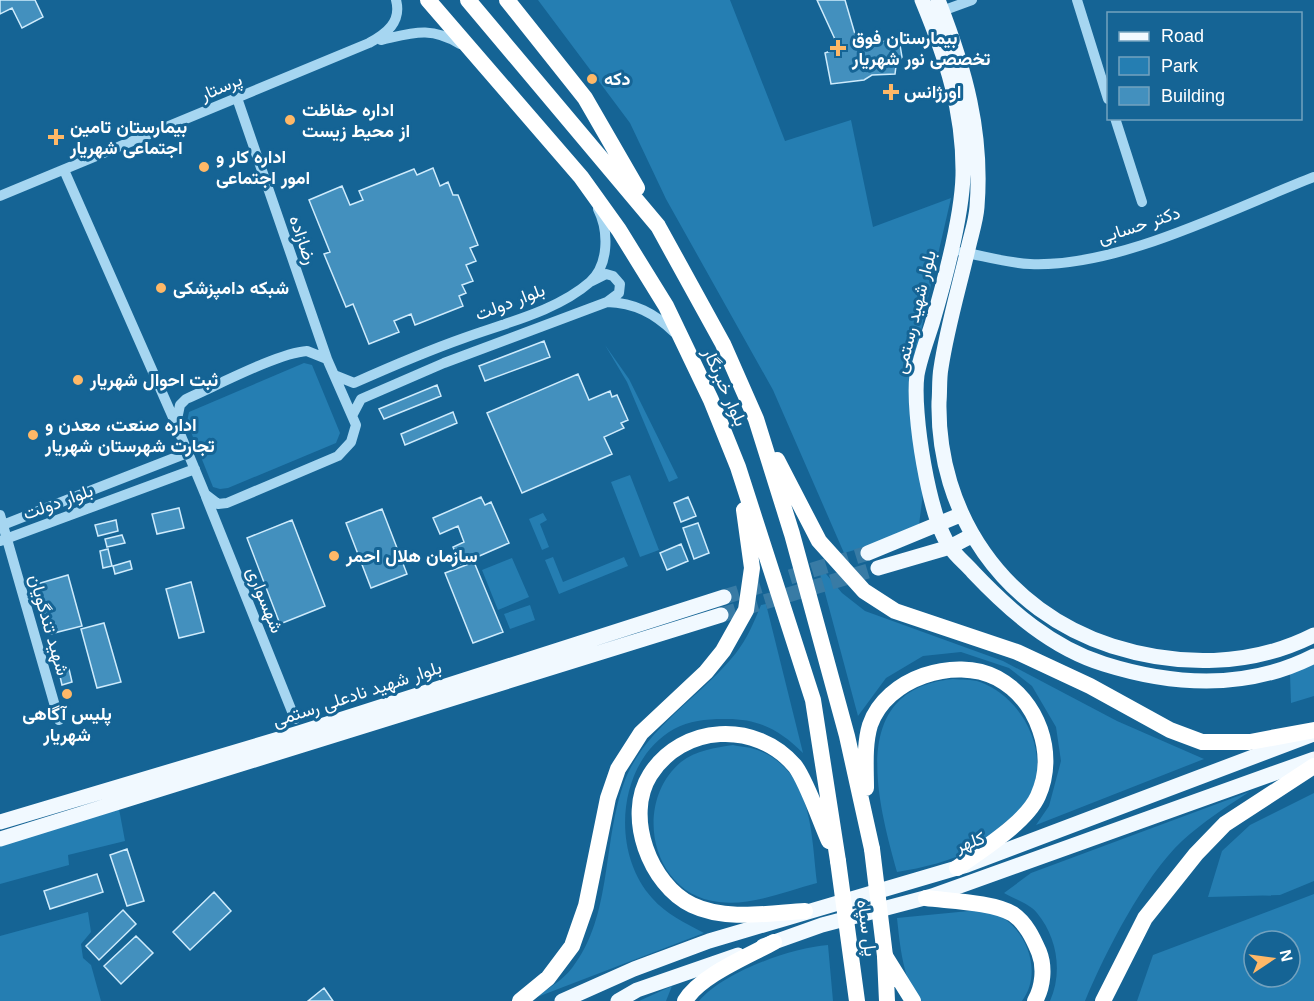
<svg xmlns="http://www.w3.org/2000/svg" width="1314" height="1001" viewBox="0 0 1314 1001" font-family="Arial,Vazirmatn,sans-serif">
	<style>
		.green { fill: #257eb2; fill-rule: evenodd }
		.building { fill: #4390be; stroke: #ceebfc; stroke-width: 1.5 }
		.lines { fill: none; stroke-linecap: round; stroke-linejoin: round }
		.major-tunnel { stroke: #387ba5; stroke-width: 15; stroke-dasharray: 15 8; stroke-linecap: butt }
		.minor { stroke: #a6d6f1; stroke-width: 10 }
		.major { stroke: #f1f9ff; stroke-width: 15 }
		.highway { stroke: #fff; stroke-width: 16 }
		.highway-bridge { stroke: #fff; stroke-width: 16 }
		.poi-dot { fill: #ffb867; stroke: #156495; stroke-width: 2 }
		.labels { text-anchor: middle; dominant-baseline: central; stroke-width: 6; stroke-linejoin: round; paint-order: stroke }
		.poi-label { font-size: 18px; font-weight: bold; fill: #fff; stroke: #156495; text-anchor: start }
		.street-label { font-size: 18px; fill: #fff; stroke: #156495 }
	</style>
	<rect width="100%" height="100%" fill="#156495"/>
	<path class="green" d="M 538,0 L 730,0 L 785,141 L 851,120 L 873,227 L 951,198 L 925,311 L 911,384 L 923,493 L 919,525 L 879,543 L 844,553 L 773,390 L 666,199 L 630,123 Z
		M 605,345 L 629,379 L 678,478 L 669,482 L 627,382 Z
		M 304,363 L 312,365 L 340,433 L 336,443 L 228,488 L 220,489 L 213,487 L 187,422 L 189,412 Z
		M 630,475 L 659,550 L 640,557 L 611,482 Z
		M 543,513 L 547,520 L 540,524 L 549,547 L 542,550 L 529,519 Z
		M 553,557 L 563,582 L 624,557 L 628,566 L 559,594 L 545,560 Z
		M 512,558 L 529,597 L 498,610 L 482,570 Z
		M 817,563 L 842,593 L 865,611 L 1003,661 L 1117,721 L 1204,759 L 1036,825 L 1049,806 L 1061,761 L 1056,727 L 1032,686 L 1009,668 L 961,652 L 923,656 L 886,678 L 858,716 Z
		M 766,604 L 803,753 C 779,729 757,718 723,719 C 706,719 689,721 674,729 C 617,761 610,852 652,898 C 666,914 685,923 704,933 L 532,999 C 546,990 562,981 572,968 C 613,916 602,840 625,780 C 646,727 701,697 736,653 C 747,639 754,622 761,605 Z
		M 530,605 L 535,620 L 510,629 L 504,614 Z
		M 1314,664 L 1314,696 L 1291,703 L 1290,674 Z
		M 953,679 C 962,680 972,679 980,682 C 1027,699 1056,764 1023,806 C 1018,813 1009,819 1003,824 C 994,832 985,842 975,848 C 952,861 922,868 897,872 C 878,803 846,689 953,679 Z
		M 733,745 C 741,747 752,747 760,751 C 813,773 811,834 817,883 C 786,891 752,906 719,902 C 651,895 632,803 681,762 C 696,750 715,748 733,745 Z
		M 1249,792 C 1226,807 1203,822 1182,841 C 1143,878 1106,951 1085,1001 L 1050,1001 C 1063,972 1057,937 1037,913 C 1030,904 1014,899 1004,893 L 1031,873 Z
		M 1314,793 L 1314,881 L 1280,895 L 1208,897 L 1222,851 L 1250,825 Z
		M 119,809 L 125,841 L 68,855 L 69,865 L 0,884 L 0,845 Z
		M 1314,894 L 1314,1001 L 1137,1001 L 1153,955 ZM 1254,941 L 1290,941 L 1290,977 L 1254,977 Z
		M 969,911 C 977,911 985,911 993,913 C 1026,925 1044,972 1022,1001 L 918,1001 C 903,976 900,947 897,918 Z
		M 88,912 L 91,932 L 81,944 L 83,958 L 91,965 L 101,1001 L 0,1001 L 0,936 Z
		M 828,945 L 833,1001 L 699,1001 C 724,972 790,948 828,945 Z
		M 672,986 L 666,1001 L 639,1001 Z"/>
	<path class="building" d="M 0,0 L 35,0 L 43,17 L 22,28 L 12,8 L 0,14 Z
		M 817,0 L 845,0 L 857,41 L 862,39 L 871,43 L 899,39 L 902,57 L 896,66 L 895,74 L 872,75 L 864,80 L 831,84 L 825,53 L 839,48 Z
		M 433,168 L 440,186 L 448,182 L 453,195 L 458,195 L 478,245 L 470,248 L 476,261 L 466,265 L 473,281 L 462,285 L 466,293 L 459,296 L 463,306 L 415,325 L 411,314 L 394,321 L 399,332 L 369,344 L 353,304 L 346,307 L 324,254 L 330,252 L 309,200 L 342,186 L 350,205 L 363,200 L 359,191 L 414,169 L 417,175 Z
		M 544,341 L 550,357 L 485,381 L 479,366 Z
		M 578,374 L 589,400 L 610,391 L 612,397 L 617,395 L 628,420 L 621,423 L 624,428 L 604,437 L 612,454 L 522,493 L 487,413 Z
		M 437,385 L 441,396 L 384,419 L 379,409 Z
		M 453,412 L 457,423 L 405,445 L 401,434 Z
		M 481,497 L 485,505 L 491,502 L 509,543 L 461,564 L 453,547 L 464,542 L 458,526 L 440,534 L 433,518 Z
		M 688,497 L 696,516 L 681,522 L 674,503 Z
		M 179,508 L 184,528 L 157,534 L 152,514 Z
		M 382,509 L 407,574 L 371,588 L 346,523 Z
		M 116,520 L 118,531 L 98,536 L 95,525 Z
		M 292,520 L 325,606 L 280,624 L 247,538 Z
		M 698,523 L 709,553 L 694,559 L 683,528 Z
		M 122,535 L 125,543 L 107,547 L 105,539 Z
		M 681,544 L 688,561 L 667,570 L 660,553 Z
		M 108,549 L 112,566 L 103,568 L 100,551 Z
		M 130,561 L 132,569 L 115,574 L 113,566 Z
		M 474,562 L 503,632 L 473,643 L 445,573 Z
		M 68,575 L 82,626 L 50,634 L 37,584 Z
		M 191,582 L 204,632 L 179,638 L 166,589 Z
		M 104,623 L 121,682 L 97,688 L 81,629 Z
		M 69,669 L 72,682 L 62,685 L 59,672 Z
		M 127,849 L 144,901 L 127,906 L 110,855 Z
		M 97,874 L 103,892 L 50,909 L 44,891 Z
		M 214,892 L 231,911 L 190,950 L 173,932 Z
		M 123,910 L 136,924 L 99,960 L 86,946 Z
		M 136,936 L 153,953 L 121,984 L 104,966 Z
		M 324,988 L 333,1001 L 308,1001 Z"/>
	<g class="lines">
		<path class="major-tunnel" d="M 724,597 L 868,553
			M 721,615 L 878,568"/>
		<path class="minor" d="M 1077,0 L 1108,99
			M 942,11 L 972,0
			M 381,40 C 413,33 430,26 460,44
			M 237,98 L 327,359
			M 1115,118 L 1142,202
			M 64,170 L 175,422
			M 0,196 L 369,43 C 386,34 402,22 396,0
			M 962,252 C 984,256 1007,263 1030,264 C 1119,268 1231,209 1314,177
			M 592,281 L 606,274 L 613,276 L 620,284 L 619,293 L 607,302
			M 307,351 L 327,359 L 356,425 L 351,442 L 338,456 L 227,503 L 218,504 L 205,494 L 176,424 L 180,405 L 186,399 C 216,386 278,353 307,351 Z
			M 334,375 L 354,383 C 390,367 427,351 464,338 C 505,323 557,311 590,282 C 609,265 609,231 598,209
			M 352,416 L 361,399 L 444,363 L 607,302 C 635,303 654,313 674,332
			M 206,497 L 295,719
			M 0,515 L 59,720
			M 0,526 L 187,453
			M 0,541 L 195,469"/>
		<path class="major" d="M 922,0 C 946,58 964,111 963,175 C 962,216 944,283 932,324 C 927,340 920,358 917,375 C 912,411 929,519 950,547 C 956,556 966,564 973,572 C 1010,611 1052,648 1104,664 C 1174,686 1247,690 1314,656
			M 938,0 C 965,69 983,132 977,207 C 976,221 971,235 968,249 C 959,288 947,328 941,368 C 939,379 940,391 939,402 C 937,514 1004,611 1112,646 C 1178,667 1251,667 1314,635
			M 868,553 L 960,515
			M 878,568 L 950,547 L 971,536
			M 0,822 L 299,733 L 724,597
			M 0,839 L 721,615
			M 763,946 L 822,925 L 932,896 L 1314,759
			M 562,1001 L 634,969 L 709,941 L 967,865 L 1311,735
			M 618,1001 L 637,990 L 738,955"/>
		<path class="highway" d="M 428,0 L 581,177 L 619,230 L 666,306 L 711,400 L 738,467 L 813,700 L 838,861
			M 468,0 L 658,226 L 723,344 L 756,419 L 792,534 L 847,736 L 872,849
			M 507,0 L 585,98 L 637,188
			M 777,460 L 819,541 L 864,591 L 895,611 L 1017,652 L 1090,686 L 1170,730 L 1202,742 L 1250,742 L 1314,730
			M 866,788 C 866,768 864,745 870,725 C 886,678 955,656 997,678 C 1038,700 1057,754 1038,796 C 1026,823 981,850 957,868
			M 926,898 C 949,901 994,902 1013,914 C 1026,923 1033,938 1039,952 C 1045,967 1043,987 1035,1001
			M 805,911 C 770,913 725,921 692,905 C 650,885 624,816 650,775 C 682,724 756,720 795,766 C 807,782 820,821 829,841
			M 885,956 L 913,1001
			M 885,957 L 887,1001
			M 520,1001 L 548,978 L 572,946 L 586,906 L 608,798 L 618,769 L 641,733 L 706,672 L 723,651 L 746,610 L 752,568 L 744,510
			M 685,1001 C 699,976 749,956 774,942
			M 1103,1001 L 1145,918 L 1196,854 L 1225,824 L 1314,766"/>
		<path class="highway-bridge" d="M 872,849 L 885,956
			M 838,861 L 857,1001"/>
	</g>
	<g class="poi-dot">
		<path d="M835 39h6v6h6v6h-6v6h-6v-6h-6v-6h6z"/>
		<circle cx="592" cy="79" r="6"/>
		<path d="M888 83h6v6h6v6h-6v6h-6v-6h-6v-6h6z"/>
		<circle cx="290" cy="120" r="6"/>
		<path d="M53 128h6v6h6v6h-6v6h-6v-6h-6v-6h6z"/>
		<circle cx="204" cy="167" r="6"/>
		<circle cx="161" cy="288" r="6"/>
		<circle cx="78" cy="380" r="6"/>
		<circle cx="33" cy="435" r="6"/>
		<circle cx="334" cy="556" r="6"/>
		<circle cx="67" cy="694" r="6"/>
	</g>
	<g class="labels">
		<g class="poi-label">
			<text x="852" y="38">بیمارستان فوق<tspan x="852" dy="21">تخصصی نور شهریار</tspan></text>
			<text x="604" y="79">دکه</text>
			<text x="904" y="92">اورژانس</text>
			<text x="302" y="110">اداره حفاظت<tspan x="302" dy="21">از محیط زیست</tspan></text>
			<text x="70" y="127">بیمارستان تامین<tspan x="70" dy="21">اجتماعی شهریار</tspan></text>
			<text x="216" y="157">اداره کار و<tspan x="216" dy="21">امور اجتماعی</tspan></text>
			<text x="173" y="288">شبکه دامپزشکی</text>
			<text x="90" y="380">ثبت احوال شهریار</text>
			<text x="45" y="425">اداره صنعت، معدن و<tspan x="45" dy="21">تجارت شهرستان شهریار</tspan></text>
			<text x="346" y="556">سازمان هلال احمر</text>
			<text x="67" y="714" text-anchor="middle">پلیس آگاهی<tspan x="67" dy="21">شهریار</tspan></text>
		</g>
		<g class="street-label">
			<text transform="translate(221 87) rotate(-23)">پرستار</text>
			<text transform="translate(1139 225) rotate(-18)">دکتر حسابی</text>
			<text transform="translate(303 240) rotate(71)">رضازاده</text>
			<text transform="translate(510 302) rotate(-21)">بلوار دولت</text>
			<text transform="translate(915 312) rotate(-76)">بلوار شهید رستمی</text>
			<text transform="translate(725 387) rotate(66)">بلوار خبرنگار</text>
			<text transform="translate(58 502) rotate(-20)">بلوار دولت</text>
			<text transform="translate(265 600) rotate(68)">شهسواری</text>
			<text transform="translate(49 625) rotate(74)">شهید تندگویان</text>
			<text transform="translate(357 694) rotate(-18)">بلوار شهید نادعلی رستمی</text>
			<text transform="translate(970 842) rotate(-19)">کلهر</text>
			<text transform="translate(867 928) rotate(82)">پل سپاه</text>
		</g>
	</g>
	<rect x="1107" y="12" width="195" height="108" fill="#156495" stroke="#73a2bf" stroke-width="1.5"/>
	<rect x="1119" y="32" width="30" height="9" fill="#f1f9ff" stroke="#73a2bf" stroke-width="1.5"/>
	<text x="1161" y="42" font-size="18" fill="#ffffff">Road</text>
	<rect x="1119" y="57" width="30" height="18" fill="#257eb2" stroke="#73a2bf" stroke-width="1.5"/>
	<text x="1161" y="72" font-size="18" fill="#ffffff">Park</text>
	<rect x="1119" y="87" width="30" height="18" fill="#4390be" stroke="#73a2bf" stroke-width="1.5"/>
	<text x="1161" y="102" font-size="18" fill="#ffffff">Building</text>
	<g transform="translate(1272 959) rotate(77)"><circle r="28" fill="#156495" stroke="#73a2bf" stroke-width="1.5"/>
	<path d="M0-4.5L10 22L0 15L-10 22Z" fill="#ffb867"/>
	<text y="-9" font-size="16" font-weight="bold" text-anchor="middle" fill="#ffffff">N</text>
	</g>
</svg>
